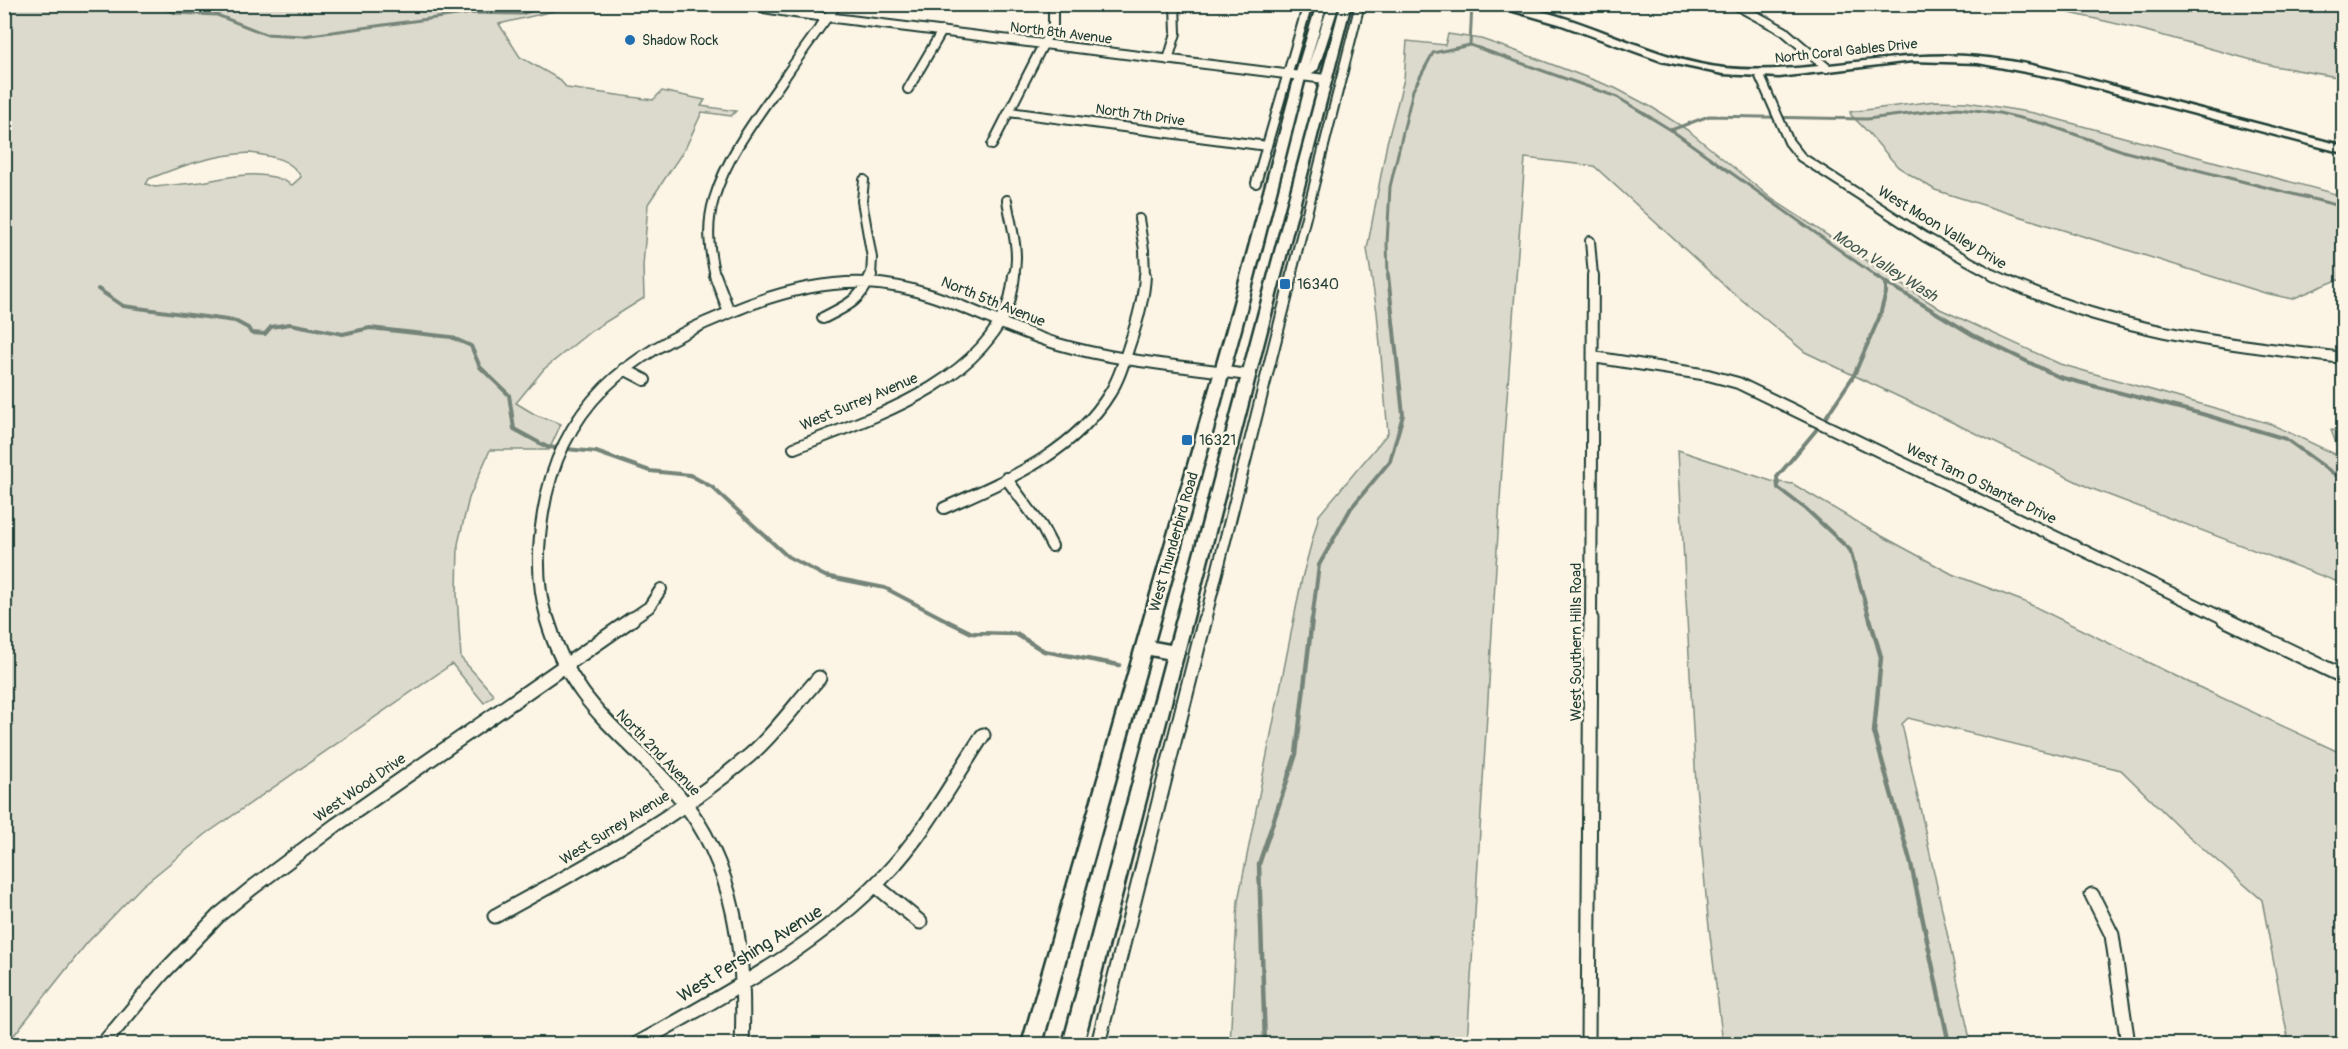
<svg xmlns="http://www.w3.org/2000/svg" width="2348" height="1049" viewBox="0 0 2348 1049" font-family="Pangolin,sans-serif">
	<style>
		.green { fill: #dcdacc; stroke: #7e8c80; stroke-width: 1.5; fill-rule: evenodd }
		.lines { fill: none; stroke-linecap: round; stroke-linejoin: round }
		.stream-far2 { stroke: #758479; stroke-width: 3 }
		.stream-far1 { stroke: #758479; stroke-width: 4 }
		.stream { stroke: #758479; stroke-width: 4.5 }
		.street-far2-casing { stroke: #1f3d34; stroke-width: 12 }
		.street-far1-casing { stroke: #1f3d34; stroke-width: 14 }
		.street-casing { stroke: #1f3d34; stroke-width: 17 }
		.secondary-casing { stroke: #1f3d34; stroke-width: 5 }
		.street-far2 { stroke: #fcf5e5; stroke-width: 8 }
		.street-far1 { stroke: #fcf5e5; stroke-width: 10 }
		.street { stroke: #fcf5e5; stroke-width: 13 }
		.secondary { fill: #fcf5e5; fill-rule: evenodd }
		.poi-dot { fill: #1f6fb2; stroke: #fcf5e5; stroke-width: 2 }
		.labels { text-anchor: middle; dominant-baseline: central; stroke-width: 5; stroke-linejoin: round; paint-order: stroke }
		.far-street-label { font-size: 14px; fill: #1f3d34; stroke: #fcf5e5 }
		.far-poi-label { font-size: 14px; fill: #1f3d34; stroke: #fcf5e5; text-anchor: start }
		.street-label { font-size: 15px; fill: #1f3d34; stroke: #fcf5e5 }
		.poi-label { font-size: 15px; fill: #1f3d34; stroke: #fcf5e5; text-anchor: start }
		.water-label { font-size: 16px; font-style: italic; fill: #435a51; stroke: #fcf5e5 }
		.near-street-label { font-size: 18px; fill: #1f3d34; stroke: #fcf5e5 }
	</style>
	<rect width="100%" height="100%" fill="#fcf5e5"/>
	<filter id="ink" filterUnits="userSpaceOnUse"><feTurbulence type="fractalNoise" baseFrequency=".0167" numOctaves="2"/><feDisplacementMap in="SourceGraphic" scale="12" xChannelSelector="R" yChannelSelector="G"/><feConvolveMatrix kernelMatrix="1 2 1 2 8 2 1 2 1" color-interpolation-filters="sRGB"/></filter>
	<g filter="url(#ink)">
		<path class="green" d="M 5,4 L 579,5 L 499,24 L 520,57 L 559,79 L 567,88 L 653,100 L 662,91 L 705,100 L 701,106 L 736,111 L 731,116 L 702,112 L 686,147 L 648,204 L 643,266 L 644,298 L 591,331 L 544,369 L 516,403 L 536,415 L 561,424 L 549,450 L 490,450 L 469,498 L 458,544 L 457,594 L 461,658 L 494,695 L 484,703 L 452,664 L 206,834 L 142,886 L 87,943 L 7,1044 L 4,1044 ZM 250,153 C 270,156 291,158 301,177 L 292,185 C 265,167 230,177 201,182 C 186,184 170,185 155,187 L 146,184 L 149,179 C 183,165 213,155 250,153 Z
			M 2035,5 L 2343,5 L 2343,78 L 2274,66 L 2135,28 Z
			M 1448,34 L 1481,39 L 1516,51 L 1615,88 L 1653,108 L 1689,131 L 1772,199 L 1940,309 L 2060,364 L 2271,424 L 2341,457 L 2331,430 L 2343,432 L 2343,584 L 2090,488 L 1805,352 L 1725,286 L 1594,166 L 1525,158 L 1503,451 L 1467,1044 L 1230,1044 L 1238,901 L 1302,578 L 1319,515 L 1388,433 L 1377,312 L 1367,249 L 1387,143 L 1404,79 L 1407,41 L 1445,45 Z
			M 1935,101 L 1967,102 L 2034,113 L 2343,196 L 2343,281 L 2337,280 L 2292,299 L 2265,293 L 1935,190 L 1898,167 L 1865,129 L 1851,115 L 1850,112 Z
			M 1678,450 L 1771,481 L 1793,484 L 1869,529 L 1952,574 L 2025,602 L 2188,682 L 2343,754 L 2343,1044 L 2289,1044 L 2262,900 L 2184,832 L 2121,770 L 1908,718 L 1902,724 L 1971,1044 L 1723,1044 L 1708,918 L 1696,785 Z"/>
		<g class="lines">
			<path class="stream-far2" d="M 153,4 L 176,13 L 217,15 L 265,34 L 303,36 L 472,13 L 521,14 L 555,4
				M 1472,4 L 1470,45 L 1617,97 L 1671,130 L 1876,276
				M 1671,130 L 1709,116 L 1867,119 L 1958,108 L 1999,113 L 2045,124 L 2126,152 L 2344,207
				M 1388,276 L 1387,243 L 1390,187 L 1413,90 L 1433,53 L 1470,45"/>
			<path class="stream-far1" d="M 1874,275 L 1973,335 L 2059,377 L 2202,414 L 2286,439 L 2344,481
				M 98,289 L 123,306 L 235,321 L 248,328 L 251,333 L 265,334 L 271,327 L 290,324 L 343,334 L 370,328 L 451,337 L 471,346 L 480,367 L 509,395 L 514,429 L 547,447 L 596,452 L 650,471 L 690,475 L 712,487 L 787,556 L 825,576 L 885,588 L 946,620
				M 1312,620 L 1319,565 L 1351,508 L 1390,461 L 1403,415 L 1388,275
				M 1870,620 L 1850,550 L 1806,509 L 1778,488 L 1777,477 L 1822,423 L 1854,375 L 1879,318 L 1886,293 L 1886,284"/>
			<path class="stream" d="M 943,619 L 972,633 L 1016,634 L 1044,651 L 1119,665
				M 1870,619 L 1881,657 L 1874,732 L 1911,864 L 1949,1044
				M 1265,1044 L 1259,864 L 1296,754 L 1312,619"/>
			<g class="street-far2-casing">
				<path id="street-far2" d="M 759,4 L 764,8 L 794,13 L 1325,79
					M 1734,4 L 1784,31 L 1827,68
					M 1168,60 L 1176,33 L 1175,4
					M 1759,74 L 1789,142 L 1801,157 L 1925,237 L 1996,276
					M 908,89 L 942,31
					M 1009,112 L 1267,146
					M 992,145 L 1053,25 L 1053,11 L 1050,4
					M 864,180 L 862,201 L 872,258 L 871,276
					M 1256,183 L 1308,4
					M 1007,200 C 1011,226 1020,250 1014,276
					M 1139,219 L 1144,250 L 1145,276
					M 1590,241 L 1593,276
					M 715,276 C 709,250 706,225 714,199 C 726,158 754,121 778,87 C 797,59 817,31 837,4
					M 1291,276 L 1360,4"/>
			</g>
			<g class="street-far1-casing">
				<path id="street-far1" d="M 715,275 L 729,312
					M 1993,275 C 2110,331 2217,343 2344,358
					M 823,318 C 847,306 861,300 871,275
					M 1593,357 L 1708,375 L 1738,383 L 2227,620
					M 624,369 L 645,380
					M 794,448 C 867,419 980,385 1009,302 C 1012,293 1013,284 1014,275
					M 1006,478 L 1042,527 L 1052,546
					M 944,508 C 1006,480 1073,454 1110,393 C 1119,379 1124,362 1129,346 C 1137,323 1144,299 1145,275
					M 547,620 C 537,586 537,549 543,513 C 560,405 629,353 726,314 C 770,295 818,281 867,283 C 936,286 993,325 1058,344 C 1120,362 1185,366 1248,375
					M 630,620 L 649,607 L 661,589
					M 1205,620 L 1292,275
					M 1591,620 L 1593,275"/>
			</g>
			<g class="street-casing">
				<path id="street" d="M 547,619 C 573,708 623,730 678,795 C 736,864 746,957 742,1044
					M 2224,619 L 2344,677
					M 875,885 L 920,922
					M 2092,895 L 2112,935 L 2128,1044
					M 495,916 C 583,868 672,821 749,756 C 775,734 796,703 819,678
					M 103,1044 L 162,974 L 219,915 L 252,888 L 336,825 L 632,619
					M 637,1044 C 725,994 816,948 886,874 C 925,833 952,782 983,735
					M 1098,1044 L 1205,619
					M 1588,1044 L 1591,619"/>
			</g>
			<g class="secondary-casing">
				<path id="secondary" d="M 1317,4 L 1327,4 L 1308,67 L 1329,4 L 1339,4 L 1318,69 L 1305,78 L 1241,329 L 1154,642 L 1170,645 L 1341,4 L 1351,4 L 1083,1044 L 1063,1044 L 1166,658 L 1150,655 L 1042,1044 L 1022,1044 L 1227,329 L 1295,76 Z
					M 1489,4 C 1568,4 1645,60 1725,68 C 1810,76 1893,49 1978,57 C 2029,61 2079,77 2128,90 C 2200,109 2272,127 2344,146 L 2344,153 L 2062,79 L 1978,63 L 1912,61 L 1779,77 L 1723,74 L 1661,61 L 1559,24 Z"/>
			</g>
			<use href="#street-far2" class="street-far2"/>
			<use href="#street-far1" class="street-far1"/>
			<use href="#street" class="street"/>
			<use href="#secondary" class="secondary"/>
		</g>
	</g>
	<g class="poi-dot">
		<circle cx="630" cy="40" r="6"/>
		<rect x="1279" y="278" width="12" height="12" rx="3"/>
		<rect x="1181" y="434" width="12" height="12" rx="3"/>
	</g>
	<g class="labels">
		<g class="far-street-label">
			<text transform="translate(1061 33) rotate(7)">North 8th Avenue</text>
			<text transform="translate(1846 51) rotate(-6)">North Coral Gables Drive</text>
			<text transform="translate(1140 115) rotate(8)">North 7th Drive</text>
		</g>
		<g class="far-poi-label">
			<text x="642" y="40">Shadow Rock</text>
		</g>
		<g class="street-label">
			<text transform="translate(1942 228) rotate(31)">West Moon Valley Drive</text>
			<text transform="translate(993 302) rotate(22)">North 5th Avenue</text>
			<text transform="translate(859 402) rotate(-23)">West Surrey Avenue</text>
			<text transform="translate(1981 484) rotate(26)">West Tam O Shanter Drive</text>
			<text transform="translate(1174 542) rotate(-74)">West Thunderbird Road</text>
			<text transform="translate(1576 642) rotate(-90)">West Southern Hills Road</text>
			<text transform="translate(658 753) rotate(46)">North 2nd Avenue</text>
			<text transform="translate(360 788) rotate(-35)">West Wood Drive</text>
			<text transform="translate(615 828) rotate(-32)">West Surrey Avenue</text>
		</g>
		<g class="poi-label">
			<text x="1297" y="284">16340</text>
			<text x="1199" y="440">16321</text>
		</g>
		<g class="water-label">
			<text transform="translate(1885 266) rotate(32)">Moon Valley Wash</text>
		</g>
		<g class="near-street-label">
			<text transform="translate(750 954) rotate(-32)">West Pershing Avenue</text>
		</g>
	</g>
	<rect width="2348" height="1049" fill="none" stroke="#fcf5e5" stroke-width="24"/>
	<rect x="12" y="12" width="2324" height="1025" fill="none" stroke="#1f3d34" stroke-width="2" filter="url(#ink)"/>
</svg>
